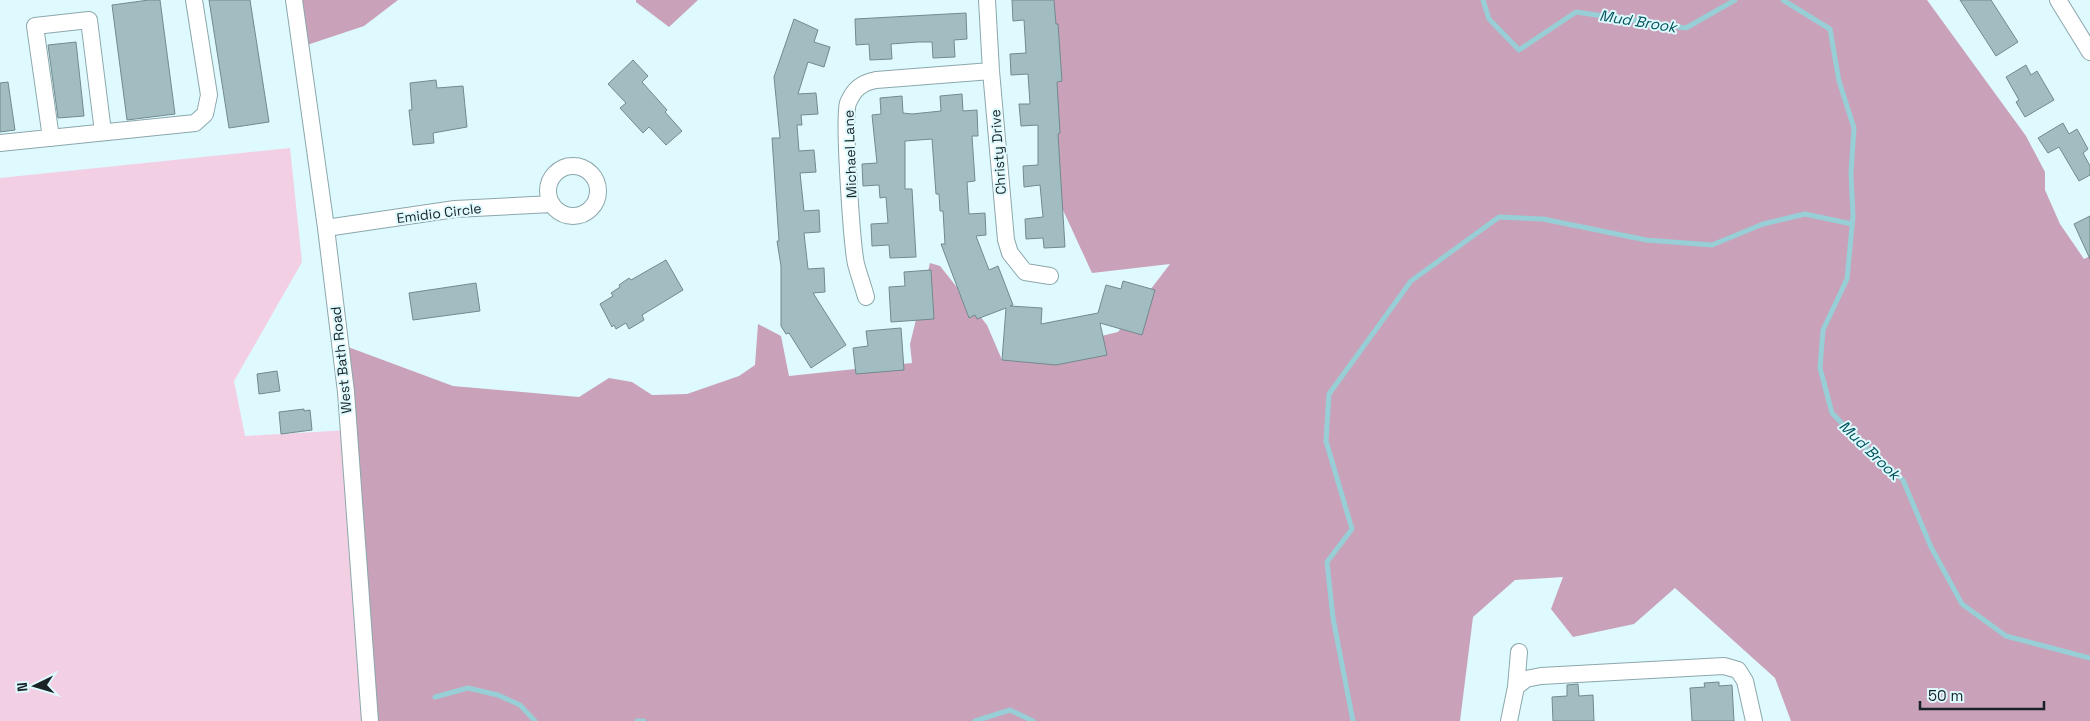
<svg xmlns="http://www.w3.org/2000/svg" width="2090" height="721" viewBox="0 0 2090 721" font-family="'Space Grotesk',sans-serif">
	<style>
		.green { fill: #f3cfe4 }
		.forest { fill: #c9a1b8 }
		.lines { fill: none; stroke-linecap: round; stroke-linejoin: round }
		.stream { stroke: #98ced6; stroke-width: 5 }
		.building { fill: #a2bdc1; stroke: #718a8e }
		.minor-casing { stroke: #8ca7ab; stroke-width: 18 }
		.minor { stroke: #fff; stroke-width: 16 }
		.labels { text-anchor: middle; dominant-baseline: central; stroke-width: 4; stroke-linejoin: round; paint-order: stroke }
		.street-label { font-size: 14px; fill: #192325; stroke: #defafe }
		.water-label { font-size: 15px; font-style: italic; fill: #01525c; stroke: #defafe }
	</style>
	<rect width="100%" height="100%" fill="#defafe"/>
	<path class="green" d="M 290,148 L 302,262 L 234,381 L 245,436 L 349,430 L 372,721 L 0,721 L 0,178 Z"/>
	<path class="forest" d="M 294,0 L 398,0 L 364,26 L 301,47 Z
		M 636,0 L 698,0 L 669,27 L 636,2 Z
		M 1043,0 L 1927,0 L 2026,136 L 2045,172 L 2045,190 L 2060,224 L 2084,259 L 2090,256 L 2090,721 L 1791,721 L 1775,678 L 1675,588 L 1634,624 L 1573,637 L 1551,609 L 1563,577 L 1515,580 L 1473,617 L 1460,721 L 370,721 L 340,344 L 453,386 L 579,397 L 609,378 L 632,382 L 652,395 L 687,394 L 739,376 L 755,365 L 758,324 L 781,336 L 789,376 L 912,363 L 910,344 L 930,263 L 940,266 L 987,325 L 1002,360 L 1118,332 L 1170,264 L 1092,273 L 1051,184 Z"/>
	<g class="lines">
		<path class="stream" d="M 1483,0 L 1489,19 L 1519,50 L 1576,12 L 1686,28 L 1735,0
			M 1783,0 L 1830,29 L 1839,81 L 1854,128 L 1851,173 L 1853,216 L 1847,279 L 1823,330 L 1820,368 L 1832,413 L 1859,441 L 1903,480 L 1931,547 L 1962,604 L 2006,636 L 2090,658
			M 435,697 L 468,688 L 498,695 L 520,705 L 535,721
			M 637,721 L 644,721
			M 975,721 L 1010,710 L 1033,721
			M 1353,721 L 1333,618 L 1327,562 L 1352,529 L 1326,441 L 1329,394 L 1411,281 L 1499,217 L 1543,219 L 1646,240 L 1712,245 L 1763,224 L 1805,214 L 1852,224"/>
	</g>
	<path class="building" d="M 149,0 L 160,0 L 175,114 L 127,120 L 112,5 Z
		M 209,0 L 250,0 L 269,122 L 229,128 Z
		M 1012,0 L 1054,0 L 1056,24 L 1058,24 L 1062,81 L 1057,82 L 1060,133 L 1058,134 L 1065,247 L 1044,248 L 1043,238 L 1026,239 L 1025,219 L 1043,217 L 1040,185 L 1024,187 L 1023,166 L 1038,165 L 1038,125 L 1021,126 L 1019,104 L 1030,104 L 1028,74 L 1011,75 L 1010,54 L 1026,53 L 1024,20 L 1013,21 Z
		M 1960,0 L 1991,0 L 2018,42 L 1996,56 Z
		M 966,13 L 967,39 L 954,40 L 955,57 L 933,58 L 932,42 L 918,42 L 891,44 L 892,59 L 870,60 L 869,44 L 856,45 L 855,19 Z
		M 794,19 L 818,30 L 814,42 L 830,47 L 824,67 L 808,62 L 798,94 L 816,93 L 818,114 L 801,115 L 802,125 L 797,125 L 799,151 L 814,150 L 816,172 L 800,173 L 804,211 L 819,210 L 820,232 L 804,233 L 808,269 L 824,268 L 825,292 L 813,293 L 846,345 L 811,368 L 789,333 L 786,334 L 781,326 L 781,266 L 777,241 L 779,241 L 772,138 L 780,138 L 774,77 Z
		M 76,42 L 84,116 L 58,118 L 48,45 Z
		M 633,60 L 648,76 L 642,82 L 667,110 L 665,112 L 682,131 L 666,145 L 649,127 L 643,133 L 620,108 L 626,103 L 608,84 Z
		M 2026,65 L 2031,75 L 2037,71 L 2054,100 L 2025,117 L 2016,102 L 2019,100 L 2006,77 Z
		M 436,80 L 437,88 L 463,86 L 467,127 L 433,133 L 434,143 L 413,145 L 409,110 L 412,110 L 410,83 Z
		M 8,82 L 15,130 L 0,132 L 0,83 Z
		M 962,94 L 963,111 L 977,110 L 978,136 L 972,136 L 975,181 L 967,182 L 969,214 L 985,213 L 986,235 L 976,236 L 989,270 L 998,266 L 1013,305 L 1010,306 L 1042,308 L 1041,324 L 1098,313 L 1106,285 L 1121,289 L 1123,281 L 1155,290 L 1142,335 L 1100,323 L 1107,355 L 1056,365 L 1002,360 L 1006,308 L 977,319 L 975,315 L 969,318 L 941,244 L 945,244 L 943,211 L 940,211 L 939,194 L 936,194 L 932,139 L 905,141 L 905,189 L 912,189 L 916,257 L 890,258 L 889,245 L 872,246 L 871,224 L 888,223 L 886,197 L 880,198 L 879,185 L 863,186 L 862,164 L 877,163 L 872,115 L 881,114 L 880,98 L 902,96 L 903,113 L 912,114 L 941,111 L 940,96 Z
		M 2063,123 L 2069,134 L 2077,129 L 2088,149 L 2083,153 L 2090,166 L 2090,175 L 2079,181 L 2059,147 L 2048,153 L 2038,138 Z
		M 2090,216 L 2090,259 L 2074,224 Z
		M 666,260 L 683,290 L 642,315 L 644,320 L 629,329 L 626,323 L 616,329 L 614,325 L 612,327 L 600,304 L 613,296 L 611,293 L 620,287 L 619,285 L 629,278 L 631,280 Z
		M 931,270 L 934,319 L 891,322 L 889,287 L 905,286 L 904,272 Z
		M 476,283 L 480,311 L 413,320 L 409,293 Z
		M 901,328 L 904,370 L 856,374 L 853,348 L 868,346 L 866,331 Z
		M 277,371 L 280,391 L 259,394 L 257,374 Z
		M 304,409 L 304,411 L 310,410 L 312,430 L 281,434 L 279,412 Z
		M 1719,682 L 1719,686 L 1732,685 L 1734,721 L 1692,721 L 1690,688 L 1705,687 L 1704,683 Z
		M 1578,684 L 1579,696 L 1593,695 L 1594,721 L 1553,721 L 1552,697 L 1567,696 L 1567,685 Z"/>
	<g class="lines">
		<g class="minor-casing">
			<path id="minor" d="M 294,0 L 326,228 L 346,392 L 370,721
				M 987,0 L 991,71 L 1006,240 L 1010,253 L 1025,272 L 1050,276
				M 2058,0 L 2090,52
				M 51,138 L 35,26 L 89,20 L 103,132
				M 0,143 L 195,123 L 205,114 L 209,95 L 194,0
				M548 191a25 25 0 1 1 50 0a25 25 0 1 1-50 0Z
				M 326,228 L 455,209 L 552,204
				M 866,297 C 863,286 859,275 856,264 C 852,245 843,117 848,103 C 854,89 861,83 876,80 L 991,71
				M 1516,687 L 1526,679 L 1541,676 L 1724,666 L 1738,670 L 1745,681 L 1754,721
				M 1509,721 L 1516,687 L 1519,652"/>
		</g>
		<use href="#minor" class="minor"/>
	</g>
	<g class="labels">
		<g class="street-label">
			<text transform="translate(998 152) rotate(-94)">Christy Drive</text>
			<text transform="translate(850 154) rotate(-92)">Michael Lane</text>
			<text transform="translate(439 213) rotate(-7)">Emidio Circle</text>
			<text transform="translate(341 360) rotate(-96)">West Bath Road</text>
		</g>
		<g class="water-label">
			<text transform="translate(1638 21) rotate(9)">Mud Brook</text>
			<text transform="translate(1870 450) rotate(44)">Mud Brook</text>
		</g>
	</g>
	<g transform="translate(35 686) rotate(265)" stroke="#defafe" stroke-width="4" paint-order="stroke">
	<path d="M0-4L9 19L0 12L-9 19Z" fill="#192325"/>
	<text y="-8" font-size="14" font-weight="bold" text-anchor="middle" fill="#192325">N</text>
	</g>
	<path d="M1920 701v8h124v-8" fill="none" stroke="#192325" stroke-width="2.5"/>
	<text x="1928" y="701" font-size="15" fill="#192325" stroke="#defafe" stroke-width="4" paint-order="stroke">50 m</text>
</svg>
